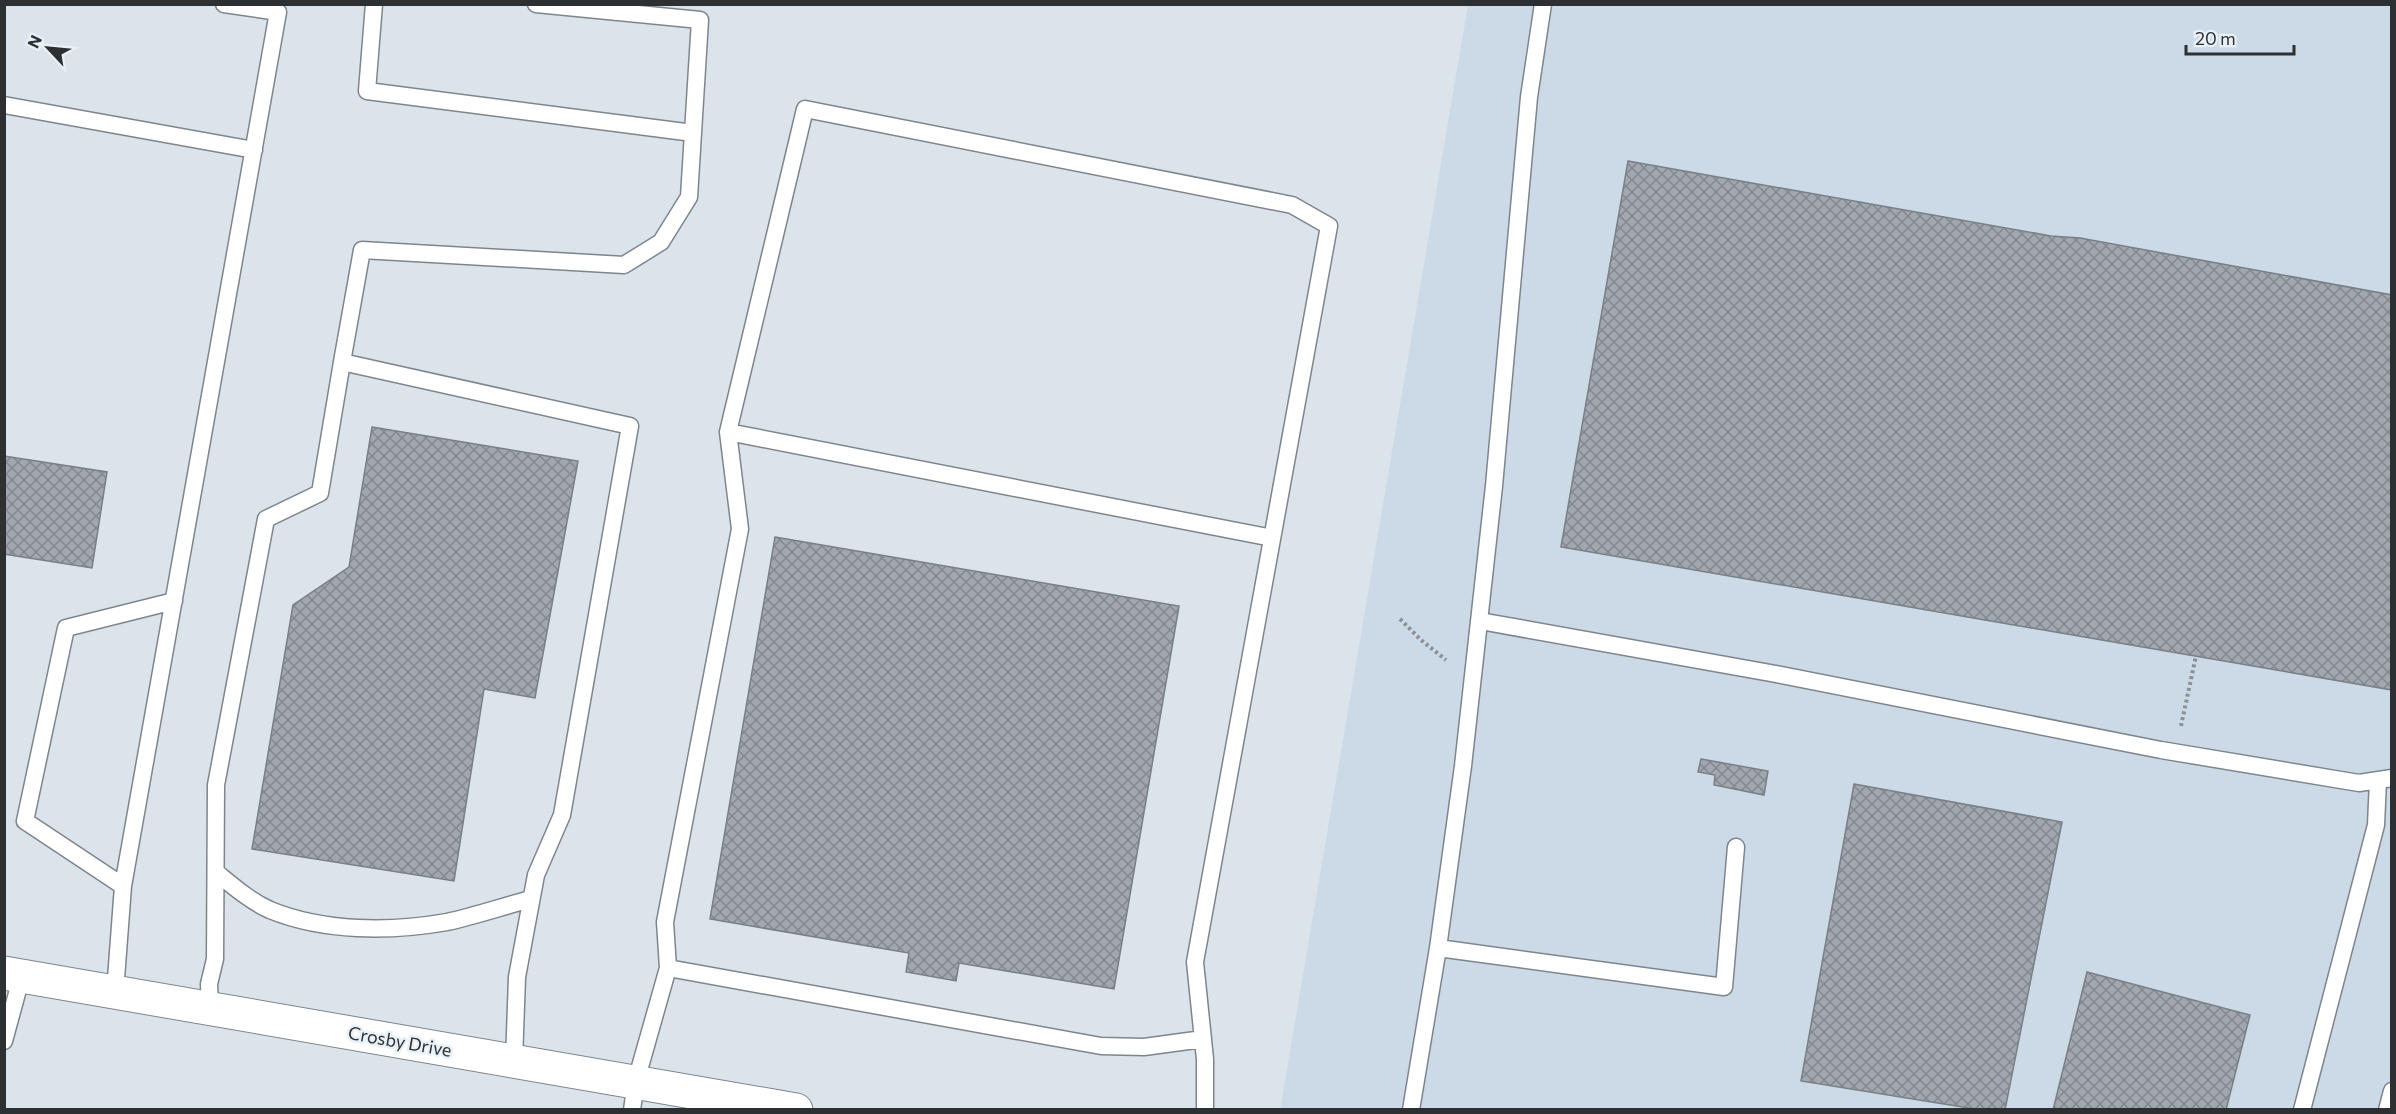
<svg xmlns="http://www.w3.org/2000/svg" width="2396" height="1114" viewBox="0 0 2396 1114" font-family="Commissioner,sans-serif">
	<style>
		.built { fill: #ccd9e6 }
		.building { fill: url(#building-cross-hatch); stroke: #787f86; stroke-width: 1.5 }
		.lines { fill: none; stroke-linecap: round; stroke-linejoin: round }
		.service-casing { stroke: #7e858c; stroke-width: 19 }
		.secondary-casing { stroke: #7e858c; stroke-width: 35 }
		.path { stroke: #8b9095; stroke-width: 4; stroke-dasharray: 3 3; stroke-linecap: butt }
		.service { stroke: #fff; stroke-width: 16 }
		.secondary { stroke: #fff; stroke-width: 33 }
		.labels { text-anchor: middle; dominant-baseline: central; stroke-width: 5; stroke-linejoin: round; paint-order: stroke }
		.street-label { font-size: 18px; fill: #2d3033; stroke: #e9f1f8 }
	</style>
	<defs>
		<pattern id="building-cross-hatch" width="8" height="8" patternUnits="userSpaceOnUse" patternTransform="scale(1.5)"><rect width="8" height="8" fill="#a0a7ae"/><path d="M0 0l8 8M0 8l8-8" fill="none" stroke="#83888e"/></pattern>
	</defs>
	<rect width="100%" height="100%" fill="#dce4eb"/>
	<path class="built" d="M 1468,5 L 2391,5 L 2391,1109 L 1280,1110 Z"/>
	<path class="building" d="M 1628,161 L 2051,236 L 2080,238 L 2392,295 L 2392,690 L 1561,547 Z
		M 372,427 L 578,461 L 535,698 L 484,689 L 454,881 L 252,849 L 293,605 L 349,567 Z
		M 4,456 L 107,472 L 92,568 L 4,554 Z
		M 775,537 L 1179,606 L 1114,989 L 959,963 L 956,981 L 906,972 L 909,953 L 710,919 Z
		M 1701,759 L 1768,771 L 1764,795 L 1714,785 L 1715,775 L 1698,772 Z
		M 1854,784 L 2062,822 L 2005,1110 L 1981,1110 L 1801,1081 Z
		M 2087,972 L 2250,1015 L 2226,1110 L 2053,1110 Z"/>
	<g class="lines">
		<g class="service-casing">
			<path id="service" d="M 374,4 L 367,91 L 693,133
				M 4,105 L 254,150
				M 342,362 L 362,250 L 624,265 L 661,242 L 689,197 L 700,20 L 536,4
				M 728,432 L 1272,538
				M 1480,621 L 1776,674 L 2161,750 L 2359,783 L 2392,778
				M 217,873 C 233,886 250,901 270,910 C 324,932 390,932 447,922 C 475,916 504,906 531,899
				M 123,886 L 25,821 L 66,628 L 174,601
				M 1438,948 L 1724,987 L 1736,847
				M 668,968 L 1101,1046 L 1144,1047 L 1203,1039
				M 115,992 L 123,886 L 278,12 L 224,4
				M 210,1008 L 209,984 L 215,959 L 216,785 L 266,519 L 320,493 L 342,362 L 630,426 L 562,815 L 536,875 L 517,977 L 514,1061
				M 4,1041 L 22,975
				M 632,1110 L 636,1081 L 668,968 L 665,922 L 740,529 L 728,432 L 805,109 L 1292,205 L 1329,226 L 1195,962 L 1205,1059 L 1205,1110
				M 1411,1110 L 1438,948 L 1463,766 L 1494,486 L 1529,97 L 1543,4
				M 2302,1110 L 2376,825 L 2378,780
				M 2387,1110 L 2392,1091"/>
		</g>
		<g class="secondary-casing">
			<path id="secondary" d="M 4,973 L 796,1110"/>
		</g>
		<path class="path" d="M 1400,619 L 1421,640 L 1446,660
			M 2181,726 L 2196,656"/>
		<use href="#service" class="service"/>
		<use href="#secondary" class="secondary"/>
	</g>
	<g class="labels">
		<g class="street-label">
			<text transform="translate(400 1041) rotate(10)">Crosby Drive</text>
		</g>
	</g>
	<rect width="2396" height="1114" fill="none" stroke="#2d3033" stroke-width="12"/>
	<g transform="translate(48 48) rotate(296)" stroke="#e9f1f8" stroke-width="4.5" paint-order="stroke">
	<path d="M0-4.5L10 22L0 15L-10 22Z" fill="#2d3033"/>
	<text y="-9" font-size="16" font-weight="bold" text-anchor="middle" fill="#2d3033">N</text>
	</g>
	<path d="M2186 45v9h108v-9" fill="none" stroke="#2d3033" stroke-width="3"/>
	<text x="2195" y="45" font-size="18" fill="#2d3033" stroke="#e9f1f8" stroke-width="4.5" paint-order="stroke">20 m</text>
</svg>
